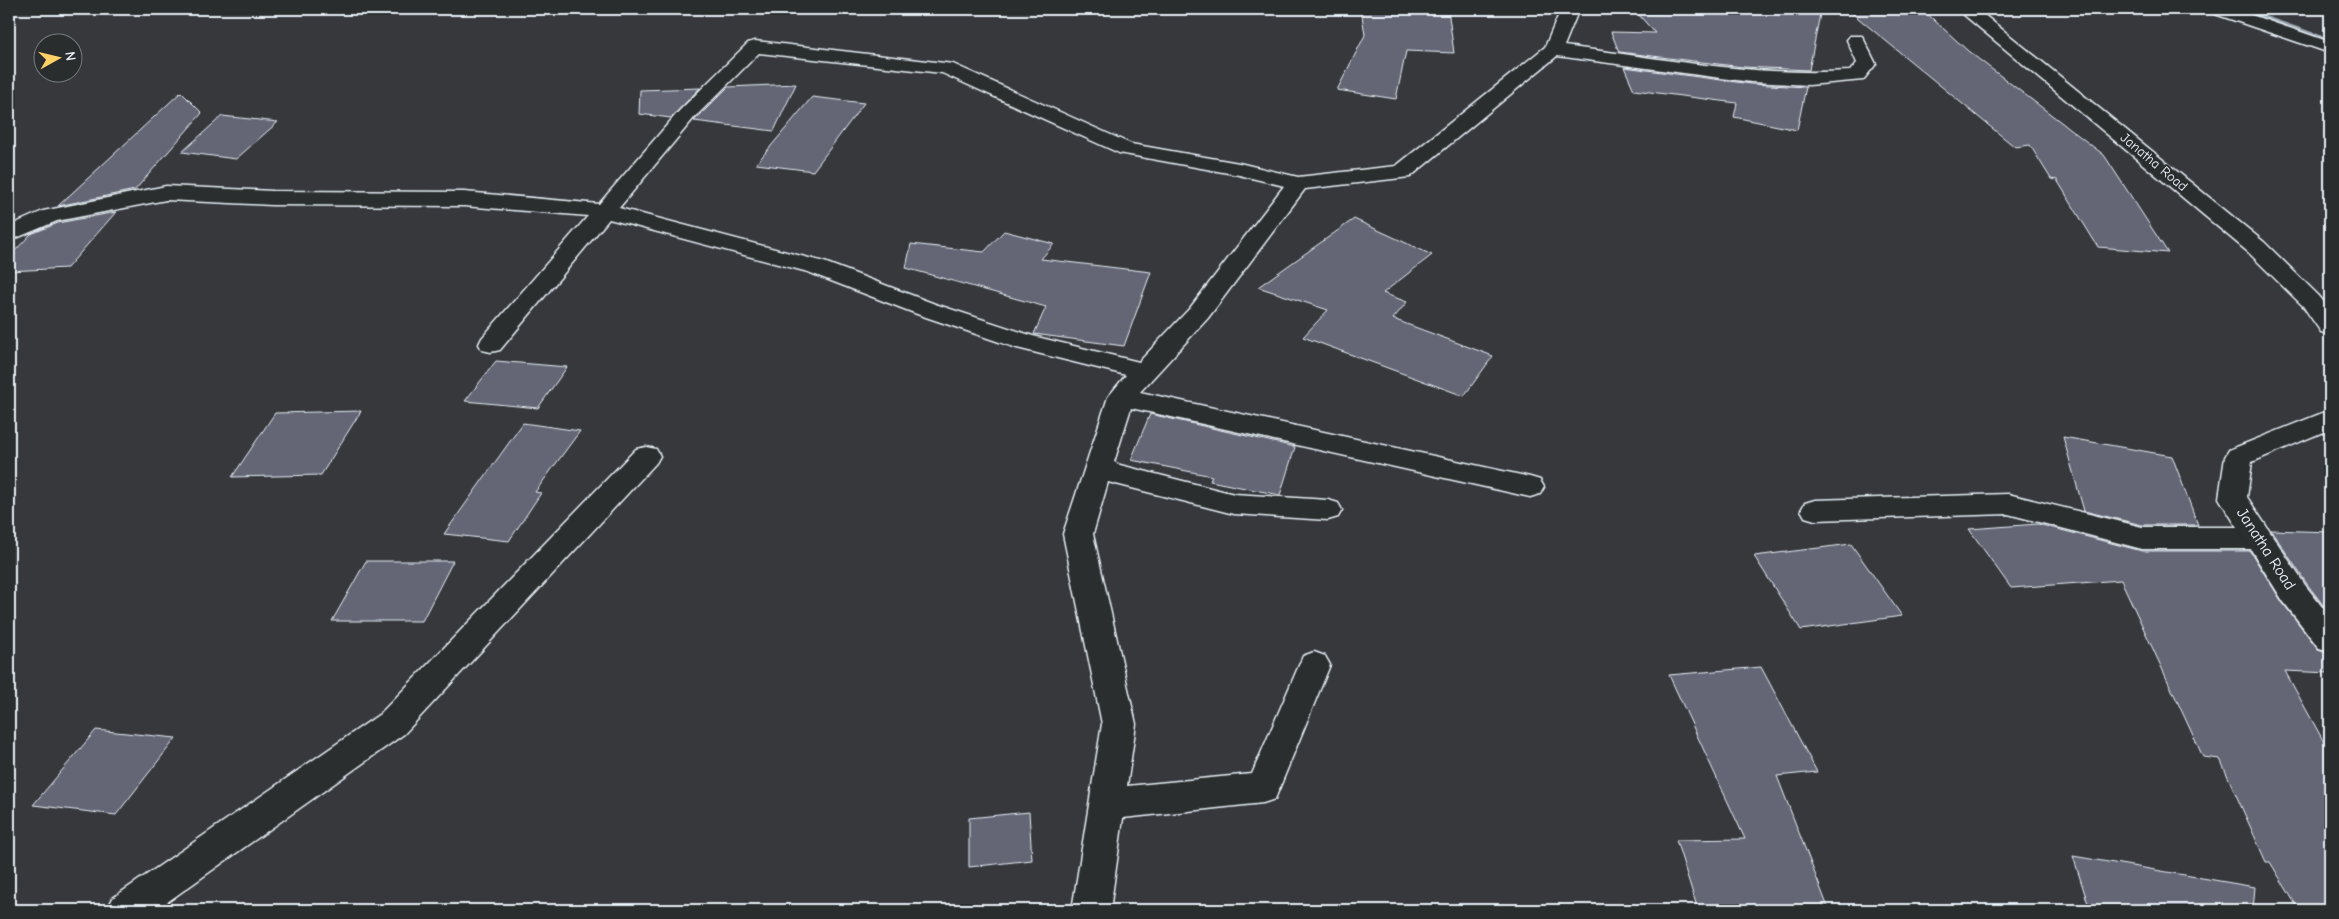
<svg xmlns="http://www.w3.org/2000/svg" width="2339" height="919" viewBox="0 0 2339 919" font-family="'Comic Neue',sans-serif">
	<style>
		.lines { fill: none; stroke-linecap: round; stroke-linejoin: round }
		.stream { fill: #9ba7b1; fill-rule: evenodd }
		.building { fill: #656675; stroke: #e8f1f8 }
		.street-casing { stroke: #e8f1f8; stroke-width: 3 }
		.secondary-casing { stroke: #e8f1f8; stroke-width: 3 }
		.street { fill: #2a2d2e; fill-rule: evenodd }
		.secondary { fill: #2a2d2e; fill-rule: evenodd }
		.labels { text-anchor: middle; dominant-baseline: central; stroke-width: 4; stroke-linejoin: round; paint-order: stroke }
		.far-street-label { font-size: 14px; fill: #e8f1f8; stroke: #2a2d2e }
		.street-label { font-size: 16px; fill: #e8f1f8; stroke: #2a2d2e }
	</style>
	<rect width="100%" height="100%" fill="#36383c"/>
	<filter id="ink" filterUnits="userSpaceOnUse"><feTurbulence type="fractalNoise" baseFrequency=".02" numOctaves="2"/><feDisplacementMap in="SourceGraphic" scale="10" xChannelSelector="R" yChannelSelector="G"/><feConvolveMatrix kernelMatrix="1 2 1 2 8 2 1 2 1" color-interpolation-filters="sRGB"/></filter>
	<g filter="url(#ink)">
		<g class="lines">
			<path class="stream" d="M 2231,9 L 2245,9 L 2330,38 L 2330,45 Z"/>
		</g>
		<path class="building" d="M 1361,9 L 1448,9 L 1454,53 L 1406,51 L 1396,99 L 1337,90 L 1365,35 Z
			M 1713,9 L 1821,9 L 1809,70 L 1743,67 L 1619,52 L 1611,32 L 1655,33 L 1638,14 Z
			M 1847,9 L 1922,9 L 1968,51 L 2104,155 L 2168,253 L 2098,247 L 2057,180 L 2051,179 L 2030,145 L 2015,147 Z
			M 1624,67 L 1751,84 L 1806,87 L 1797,130 L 1734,117 L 1737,103 L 1634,90 Z
			M 796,84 L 774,131 L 694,121 L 728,87 Z
			M 700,88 L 671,118 L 639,114 L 640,90 Z
			M 181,92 L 202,113 L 135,190 L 58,206 Z
			M 812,97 L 864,103 L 813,171 L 756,164 Z
			M 222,116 L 278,122 L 236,159 L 182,152 Z
			M 116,212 L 67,268 L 9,271 L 9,257 L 31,234 L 58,223 Z
			M 1354,219 L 1432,255 L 1383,293 L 1407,302 L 1393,319 L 1493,356 L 1464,396 L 1303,337 L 1328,310 L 1258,287 Z
			M 1004,231 L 1054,244 L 1041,259 L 1151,272 L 1124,346 L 1034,334 L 1046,307 L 906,268 L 911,244 L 984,252 Z
			M 496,361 L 567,367 L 538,408 L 465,401 Z
			M 361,411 L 321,475 L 232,477 L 275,413 Z
			M 1150,414 L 1295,447 L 1280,495 L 1210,481 L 1212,476 L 1131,460 Z
			M 523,423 L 580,431 L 535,492 L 541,493 L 509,541 L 444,534 Z
			M 2063,437 L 2172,456 L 2198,525 L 2142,525 L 2084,511 Z
			M 2038,524 L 2142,551 L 2250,551 L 2282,602 L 2318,649 L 2330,653 L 2330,673 L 2285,671 L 2330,753 L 2330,910 L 2299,910 L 2270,862 L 2266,862 L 2220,759 L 2203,757 L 2121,580 L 2011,588 L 1969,529 Z
			M 2271,530 L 2330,532 L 2330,614 L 2307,584 Z
			M 1851,544 L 1902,616 L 1801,630 L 1754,556 Z
			M 366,561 L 453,561 L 422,621 L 332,621 Z
			M 1761,667 L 1817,772 L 1777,776 L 1829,910 L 1698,910 L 1676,840 L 1745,839 L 1669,675 Z
			M 96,730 L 176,738 L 116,815 L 33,805 Z
			M 1029,812 L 1032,860 L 969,867 L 969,818 Z
			M 2073,856 L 2255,887 L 2253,910 L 2090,910 Z"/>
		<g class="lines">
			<g class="street-casing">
				<path id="street" d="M 1561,9 L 1579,9 L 1564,46 C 1659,58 1754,77 1850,71 L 1857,63 L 1847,40 L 1850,36 L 1862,36 L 1876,64 L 1863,80 L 1809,85 L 1751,82 L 1557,56 L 1410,177 L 1305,189 L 1208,318 L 1140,392 L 1530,477 L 1540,480 L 1544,487 L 1540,494 L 1530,497 L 1131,408 L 1114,462 L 1120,465 L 1234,494 L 1328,500 L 1338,503 L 1342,510 L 1338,517 L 1328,520 L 1234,514 L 1108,482 L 1093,534 L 1136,724 L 1127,786 L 1252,774 L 1303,656 L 1314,652 L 1325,656 L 1330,665 L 1275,799 L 1263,803 L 1123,818 L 1110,910 L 1072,910 L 1102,724 L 1063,534 L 1108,397 L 1126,375 L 1017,348 L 917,314 L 808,272 L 609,219 L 500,350 L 491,352 L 482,350 L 479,344 L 482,338 L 588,216 L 464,206 L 272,205 L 166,200 L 57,221 L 9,241 L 9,226 L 43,211 L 166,186 L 272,191 L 464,192 L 599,204 L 680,110 L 748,43 L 755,41 L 953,64 L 1131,144 L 1239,163 L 1298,177 L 1396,166 L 1545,47 ZM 759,53 L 942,73 L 1119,153 L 1239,175 L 1284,186 L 1190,308 L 1139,362 L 1033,336 L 935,304 L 824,262 L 619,208 L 694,118 Z
					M 2209,9 L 2234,9 L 2330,42 L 2330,53 L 2212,13 Z
					M 646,447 L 656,449 L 660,456 L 656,463 L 404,734 L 156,910 L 107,910 L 113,898 L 380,714 L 636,449 Z
					M 2008,494 L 2142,527 L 2258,527 L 2268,530 L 2273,538 L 2268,546 L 2258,549 L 2142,549 L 2008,514 L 1815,520 L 1805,517 L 1801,510 L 1805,503 L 1815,500 Z"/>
			</g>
			<g class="secondary-casing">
				<path id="secondary" d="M 1957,9 L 1977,9 L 2264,242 L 2319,296 L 2330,310 L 2330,335 L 2321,332 L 2303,306 L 2248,252 Z
					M 2330,410 L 2330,429 L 2252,462 L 2247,497 L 2305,585 L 2330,617 L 2330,651 L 2319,648 L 2283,601 L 2219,498 L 2225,457 L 2229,450 Z"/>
			</g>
			<use href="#street" class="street"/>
			<use href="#secondary" class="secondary"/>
		</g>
	</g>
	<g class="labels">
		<g class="far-street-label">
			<text transform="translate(2154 162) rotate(40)">Janatha Road</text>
		</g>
		<g class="street-label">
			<text transform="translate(2266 549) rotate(57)">Janatha Road</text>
		</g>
	</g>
	<rect width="2339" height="919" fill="none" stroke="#2a2d2e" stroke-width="30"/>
	<rect x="15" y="15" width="2309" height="889" fill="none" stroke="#e8f1f8" stroke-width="2" filter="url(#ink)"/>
	<g transform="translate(58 58) rotate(82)"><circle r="24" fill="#2a2d2e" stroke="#767b7f"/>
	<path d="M0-4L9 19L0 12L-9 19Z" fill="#ffd166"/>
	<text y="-8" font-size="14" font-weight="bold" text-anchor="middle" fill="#e8f1f8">N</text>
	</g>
</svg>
